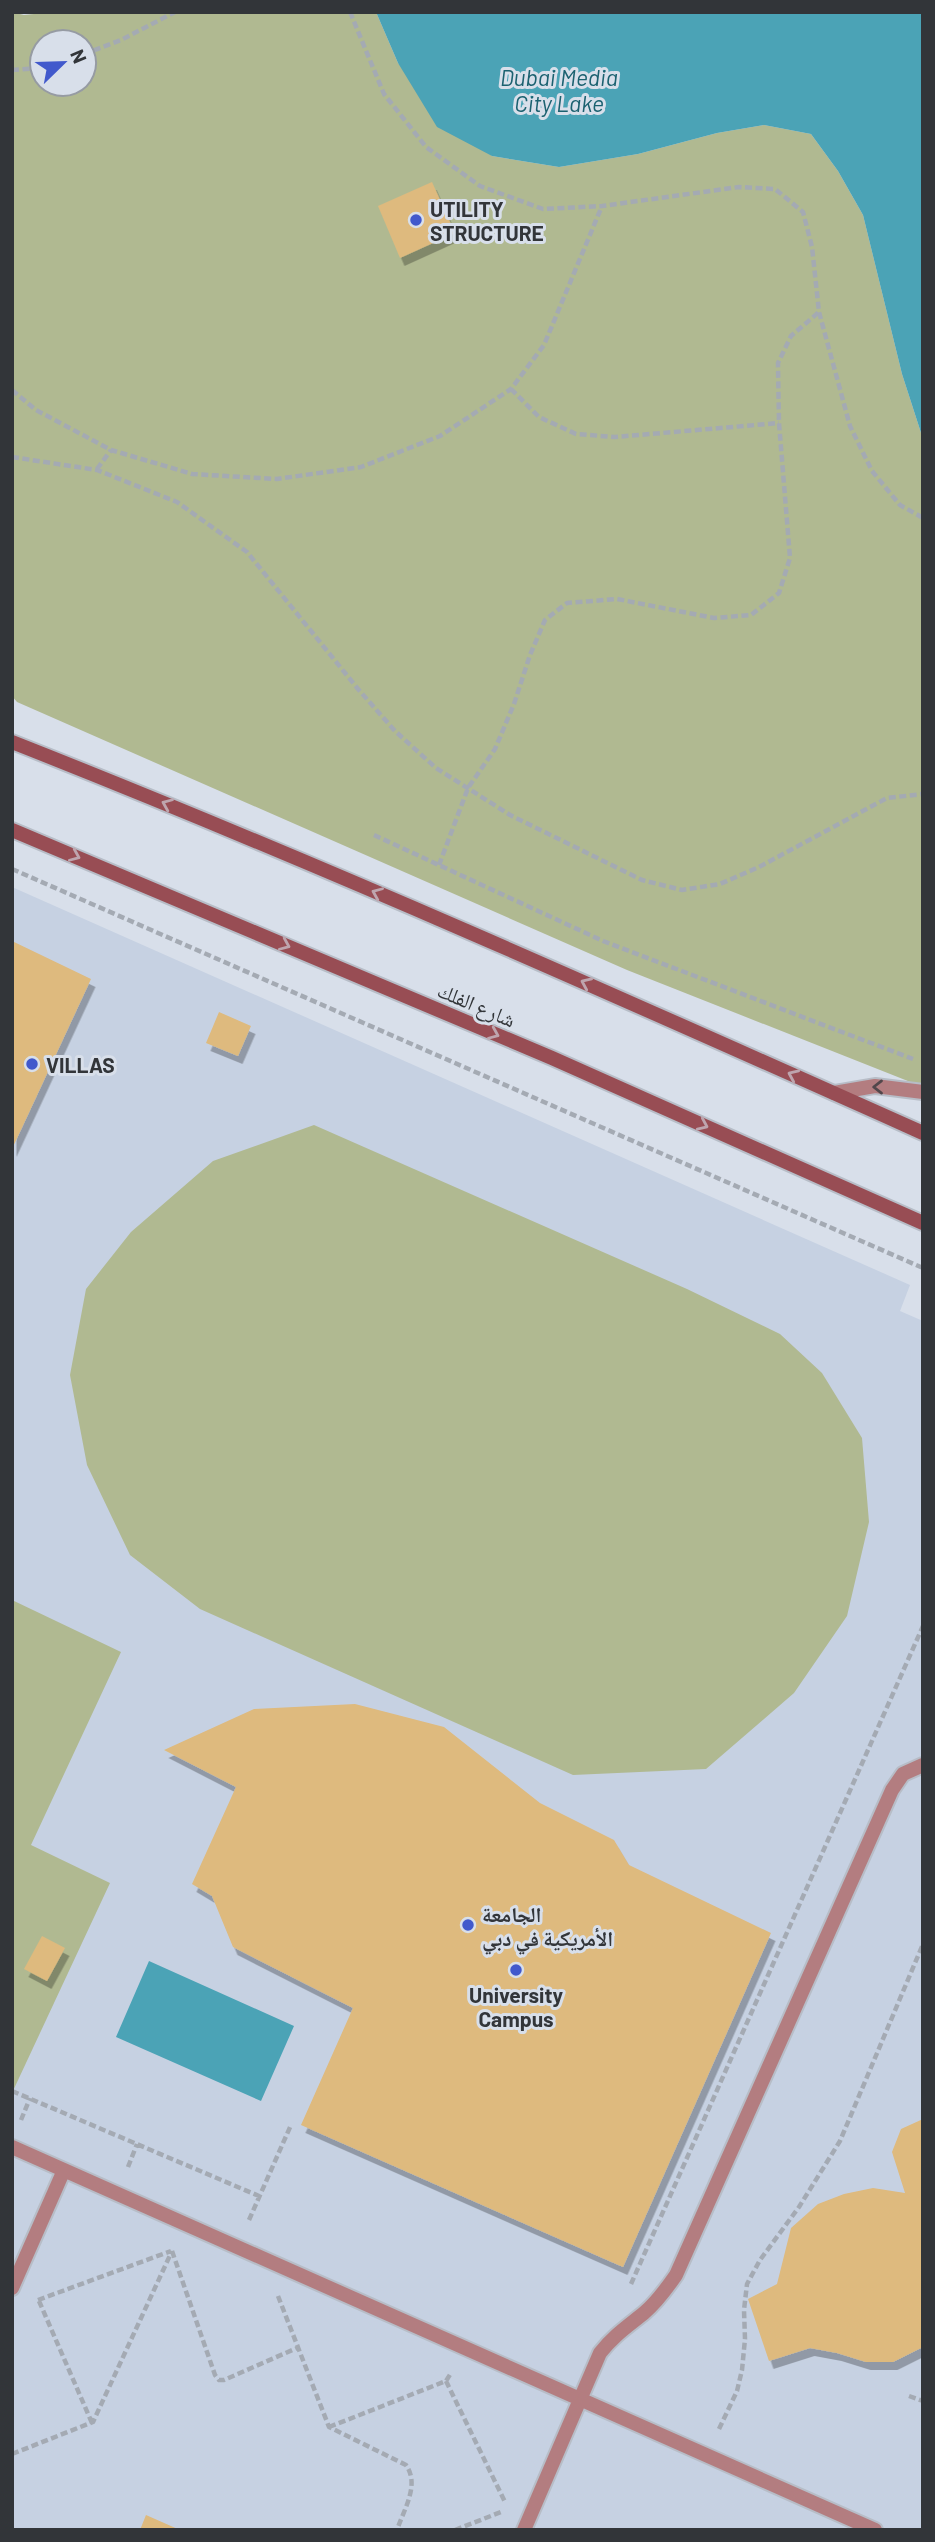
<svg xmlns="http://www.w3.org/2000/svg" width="935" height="2542" viewBox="0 0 935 2542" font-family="Barlow,'Noto Naskh Arabic',sans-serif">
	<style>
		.built { fill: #c6d1e2 }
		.green { fill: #b0b991; fill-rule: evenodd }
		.water { fill: #4ba3b6 }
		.building { fill: #deba7e; filter: url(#shadow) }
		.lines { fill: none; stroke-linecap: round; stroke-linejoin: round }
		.lane-casing { stroke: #b7bdc7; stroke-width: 18 }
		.secondary-casing { stroke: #b7bdc7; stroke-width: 18 }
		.path { stroke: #a4aab3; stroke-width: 4.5; stroke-dasharray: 7 3.5; stroke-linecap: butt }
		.lane { stroke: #b37d80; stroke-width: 14 }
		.secondary { stroke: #984d54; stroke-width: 14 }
		.oneway { stroke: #bea5ae }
		.oneway2 { stroke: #52474b }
		.poi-dot { fill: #4159cc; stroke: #d8dfea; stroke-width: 2.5 }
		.labels { text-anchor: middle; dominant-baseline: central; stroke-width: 6; stroke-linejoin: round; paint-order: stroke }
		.poi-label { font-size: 21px; font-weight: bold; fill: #323539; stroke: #d8dfea; text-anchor: start }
		.street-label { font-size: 21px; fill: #323539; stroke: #d8dfea }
		.water-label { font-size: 23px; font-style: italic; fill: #1b6170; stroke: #d8dfea }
	</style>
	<defs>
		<filter id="shadow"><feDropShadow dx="4.5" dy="8" stdDeviation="0" flood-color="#0004"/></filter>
	</defs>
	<rect width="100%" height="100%" fill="#d8dfea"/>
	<path class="built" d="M 12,887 L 910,1285 L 900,1311 L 923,1321 L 923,2530 L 12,2530 Z"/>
	<path class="green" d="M 12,12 L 24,15 L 53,12 L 376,12 L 398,63 L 492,156 L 559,167 L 638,154 L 717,133 L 764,125 L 811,134 L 838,171 L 863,215 L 902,374 L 923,439 L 923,1087 L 627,970 L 17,702 L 12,696 ZM 42,42 L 84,42 L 84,84 L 42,84 Z
		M 314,1125 L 687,1289 L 780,1334 L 822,1373 L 862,1438 L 869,1522 L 847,1616 L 794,1693 L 706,1769 L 573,1775 L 200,1609 L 130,1555 L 87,1465 L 70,1375 L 86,1289 L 131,1232 L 213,1161 Z
		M 12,1600 L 121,1652 L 31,1845 L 110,1883 L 12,2093 Z"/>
	<path class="water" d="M 376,12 L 923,12 L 923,439 L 902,374 L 863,215 L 838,171 L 811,134 L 764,125 L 717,133 L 638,154 L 559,167 L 492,156 L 437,127 L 398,63 Z
		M 149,1961 L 294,2026 L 261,2101 L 116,2037 Z"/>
	<path class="building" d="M 432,182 L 455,233 L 400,258 L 378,206 Z
		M 12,941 L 91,979 L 12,1149 Z
		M 219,1012 L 251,1026 L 238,1056 L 206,1043 Z
		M 355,1704 L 444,1727 L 540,1803 L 614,1840 L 629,1865 L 771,1933 L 623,2267 L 301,2125 L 353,2008 L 233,1947 L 212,1896 L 192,1884 L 236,1787 L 164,1750 L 254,1709 Z
		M 42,1936 L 65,1948 L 47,1981 L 24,1969 Z
		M 923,2119 L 923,2347 L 893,2362 L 866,2362 L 837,2353 L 810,2348 L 769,2361 L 748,2299 L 777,2284 L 791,2228 L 818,2204 L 844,2194 L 873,2188 L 905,2193 L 892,2152 L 901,2129 Z
		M 146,2515 L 180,2530 L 140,2530 Z"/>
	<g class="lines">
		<g class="lane-casing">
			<path id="lane" d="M 834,1093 L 875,1086 L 923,1092
				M 12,2147 L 875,2530
				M 12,2288 L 64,2170
				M 524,2530 L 600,2353 C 613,2336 628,2326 644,2313 C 657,2302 667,2288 676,2275 L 892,1790 L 903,1774 L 923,1765"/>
		</g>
		<g class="secondary-casing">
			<path id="secondary" d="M 12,742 C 319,863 621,998 923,1133
				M 12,830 L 552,1058 L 923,1223"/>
		</g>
		<path class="path" d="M 350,12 L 384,94 L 426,147 L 480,186 L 543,209 L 602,206 L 739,187 L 775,189 L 803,212 L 812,247 L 819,312 L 850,426 L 872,471 L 900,505 L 923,518
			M 84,54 L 121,40 L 175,12
			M 12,70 L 42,68
			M 511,389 L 539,417 L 576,434 L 615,437 L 779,423
			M 12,390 L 36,410 L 111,450 L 192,474 L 277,479 L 361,467 L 440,436 L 511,389 L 544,345 L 602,206
			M 12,457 L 97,470 L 177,502 L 247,552 L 358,689 L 395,731 L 436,768 L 510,815 L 642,880 L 682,890 L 720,884 L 759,867 L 887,798 L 923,794
			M 97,469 L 111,450
			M 374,835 L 603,941 L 913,1059
			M 439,865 L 468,788 L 495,749 L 514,704 L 530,655 L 545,620 L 567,603 L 617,599 L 714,618 L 751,615 L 779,593 L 790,558 L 779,423 L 778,363 L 791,336 L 819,312
			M 12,869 L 923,1268
			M 12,2091 L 259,2196
			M 21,2120 L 30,2098
			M 128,2167 L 137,2144
			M 249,2220 L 291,2125
			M 172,2251 L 215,2375 L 219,2380 L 224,2380 L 297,2348
			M 631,2284 L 923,1626
			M 278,2296 L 329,2427 L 406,2465 C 420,2485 404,2509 397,2530
			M 38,2300 L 171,2251
			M 39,2301 L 92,2423
			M 446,2381 L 505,2502
			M 909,2396 L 923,2401
			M 329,2427 L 446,2381 L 451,2373
			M 719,2429 L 737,2391 L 742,2370 L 745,2339 L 744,2310 L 747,2284 L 760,2260 L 799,2207 L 840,2141 L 923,1944
			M 12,2454 L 93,2422 L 172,2251
			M 455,2530 L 501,2512"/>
		<use href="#lane" class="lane"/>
		<use href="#secondary" class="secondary"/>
	</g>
	<defs><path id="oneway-chevron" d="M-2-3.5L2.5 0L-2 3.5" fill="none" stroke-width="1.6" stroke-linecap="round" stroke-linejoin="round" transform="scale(1.75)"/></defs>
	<g class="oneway">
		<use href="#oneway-chevron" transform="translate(167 804) rotate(-157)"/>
		<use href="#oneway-chevron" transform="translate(75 856) rotate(23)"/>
		<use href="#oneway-chevron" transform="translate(377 893) rotate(-157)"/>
		<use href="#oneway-chevron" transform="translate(285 945) rotate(23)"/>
		<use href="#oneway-chevron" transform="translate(586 983) rotate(-156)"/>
		<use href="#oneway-chevron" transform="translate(494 1034) rotate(23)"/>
		<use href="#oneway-chevron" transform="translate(793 1075) rotate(-156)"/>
		<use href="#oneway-chevron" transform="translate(703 1125) rotate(24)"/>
	</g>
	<use class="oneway2" href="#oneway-chevron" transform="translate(878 1087) rotate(180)"/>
	<g class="poi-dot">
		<circle cx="416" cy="220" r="7"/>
		<circle cx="32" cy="1064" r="7"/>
		<circle cx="468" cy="1925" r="7"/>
		<circle cx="516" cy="1970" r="7"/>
	</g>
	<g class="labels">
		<g class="poi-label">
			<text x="430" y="208">UTILITY<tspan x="430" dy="24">STRUCTURE</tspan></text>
			<text x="46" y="1064">VILLAS</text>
			<text x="482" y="1913">الجامعة<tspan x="482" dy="24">الأمريكية في دبي</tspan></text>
			<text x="516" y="1994" text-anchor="middle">University<tspan x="516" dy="24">Campus</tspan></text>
		</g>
		<g class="street-label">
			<text transform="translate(477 1004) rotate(23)">شارع الفلك</text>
		</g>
		<g class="water-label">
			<text x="559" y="77">Dubai Media<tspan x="559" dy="26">City Lake</tspan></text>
		</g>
	</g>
	<rect width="935" height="2542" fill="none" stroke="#323539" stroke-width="28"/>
	<g transform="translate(63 63) rotate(67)"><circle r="33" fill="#d8dfea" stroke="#969ba3" stroke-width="2"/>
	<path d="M0-5L12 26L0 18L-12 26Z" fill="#4159cc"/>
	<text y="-10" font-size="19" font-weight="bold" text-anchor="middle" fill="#323539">N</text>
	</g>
</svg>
